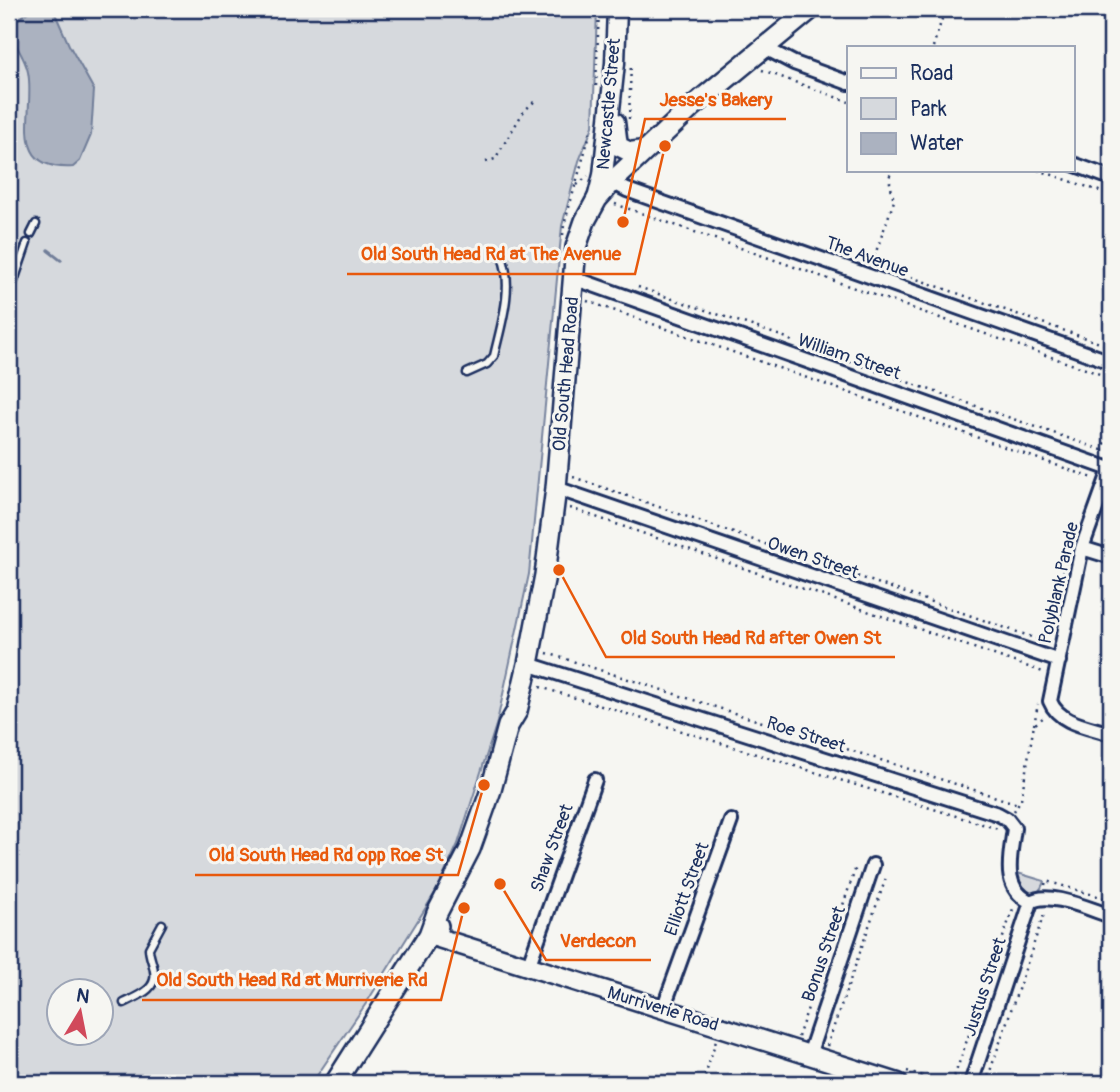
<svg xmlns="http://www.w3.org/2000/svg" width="1120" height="1092" viewBox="0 0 1120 1092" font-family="Pangolin,sans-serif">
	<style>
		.green { fill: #d6d9dd; stroke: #78849e; stroke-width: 2; fill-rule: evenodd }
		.water { fill: #abb2c0; stroke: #717e99; stroke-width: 2 }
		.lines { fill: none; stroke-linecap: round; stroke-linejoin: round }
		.stream { stroke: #717e99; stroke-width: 3.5 }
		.lane-casing { stroke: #1b2f5e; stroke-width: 11 }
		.street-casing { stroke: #1b2f5e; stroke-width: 18 }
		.secondary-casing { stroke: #1b2f5e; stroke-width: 23 }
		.primary-casing { stroke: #1b2f5e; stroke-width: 24 }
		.path { stroke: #1b2f5e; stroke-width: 2.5; stroke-dasharray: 2 5; stroke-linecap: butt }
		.lane { stroke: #f6f6f2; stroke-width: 6 }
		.street { stroke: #f6f6f2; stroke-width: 12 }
		.secondary { stroke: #f6f6f2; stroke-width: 18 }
		.primary { stroke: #f6f6f2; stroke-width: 19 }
		.labels { text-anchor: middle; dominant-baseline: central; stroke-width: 6; stroke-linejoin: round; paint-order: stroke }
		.street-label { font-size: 18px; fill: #1b2f5e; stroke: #f6f6f2 }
		.leader { fill: none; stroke: #e8590c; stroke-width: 2.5 }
		.callout-dot { fill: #e8590c; stroke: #f6f6f2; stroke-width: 2.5 }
		.callout-label { font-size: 19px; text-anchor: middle; font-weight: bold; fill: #e8590c; stroke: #f6f6f2; stroke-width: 6; stroke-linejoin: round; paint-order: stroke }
	</style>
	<rect width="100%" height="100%" fill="#f6f6f2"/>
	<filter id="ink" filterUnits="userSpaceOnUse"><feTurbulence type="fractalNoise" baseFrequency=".0143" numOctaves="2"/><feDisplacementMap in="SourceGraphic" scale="14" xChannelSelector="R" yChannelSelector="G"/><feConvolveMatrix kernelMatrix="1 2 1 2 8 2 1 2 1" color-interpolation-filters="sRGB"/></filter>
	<g filter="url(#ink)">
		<path class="green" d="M 9,9 L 597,9 L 593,126 L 579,161 L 562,226 L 529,574 L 497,722 L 458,844 L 438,888 L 367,1002 L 312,1083 L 9,1083 ZM 60,990 L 102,990 L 102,1032 L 60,1032 Z
			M 1011,871 L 1044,881 C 1041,892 1035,896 1022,894 Z"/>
		<path class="water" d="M 32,9 L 53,9 L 69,45 L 94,90 L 91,135 L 80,161 L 73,167 C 6,171 36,111 28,72 C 26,60 17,48 12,37 L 17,20 Z"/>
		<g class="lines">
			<path class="stream" d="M 48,250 L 61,260"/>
			<g class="lane-casing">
				<path id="lane" d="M 31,234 L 36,224
					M 12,287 L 27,243
					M 467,373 L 487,364 L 494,356 C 501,325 514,287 502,257
					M 124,1003 C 137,996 158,990 154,971 C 153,963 149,956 149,948 L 162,924"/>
			</g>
			<g class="street-casing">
				<path id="street" d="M 765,48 L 794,63 L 849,83
					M 1073,164 L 1111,178
					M 612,182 L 627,190 L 1111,362
					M 574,281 L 585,282 L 1110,469
					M 1111,467 L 1082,548 L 1050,701 C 1059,724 1090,727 1111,734
					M 556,488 L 1059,661
					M 1082,548 L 1111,557
					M 528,664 L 998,814 L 1007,819 L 1014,828 C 1011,855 1000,888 1031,902
					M 1031,902 C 1048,890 1091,910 1111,916
					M 528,967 L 595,780
					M 663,1009 L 731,821
					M 809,1055 L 873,865
					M 971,1083 L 1031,902"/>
			</g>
			<g class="secondary-casing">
				<path id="secondary" d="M 615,122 L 618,146 L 630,152 L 644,150
					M 597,199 L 603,175 L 615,63 L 617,9
					M 429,935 L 898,1083"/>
			</g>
			<g class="primary-casing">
				<path id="primary" d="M 429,935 L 437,913 L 470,849 L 491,790 L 508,726 L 517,711 L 528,664 L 545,575 L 556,488 L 576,247 L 585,221 L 597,199 L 612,182 L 692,107 L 811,9
					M 335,1083 L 429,935 L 438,926"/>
			</g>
			<path class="path" d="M 933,47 L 942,19 L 951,9
				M 762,70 L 849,102
				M 596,86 L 599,9
				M 629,119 L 631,63
				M 486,162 L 495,159 L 524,111 L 536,100
				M 1038,170 L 1111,195
				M 577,185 L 588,176
				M 615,204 L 1111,378
				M 563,235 L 564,225 L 592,127
				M 872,263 L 894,201 L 889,178 L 892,170
				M 911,277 L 1111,347
				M 638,287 L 787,338 L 793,342
				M 587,301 L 1093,478
				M 816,350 L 1102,450
				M 1102,451 L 1111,423
				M 573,477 L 1049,643
				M 570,508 L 1043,672
				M 1059,591 L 1065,563
				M 547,653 L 1018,804
				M 540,687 L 998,829
				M 1034,725 L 1038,704
				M 1014,811 L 1021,799 L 1034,725 L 1044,717
				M 1045,885 L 1046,881 L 1111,900
				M 798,1037 L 856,867
				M 827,1046 L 887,875
				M 907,1071 L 947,1083
				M 703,1083 L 716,1040
				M 952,1083 L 1014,906
				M 986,1083 L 1045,911"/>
			<use href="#lane" class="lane"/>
			<use href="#street" class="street"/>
			<use href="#secondary" class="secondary"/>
			<use href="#primary" class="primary"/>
		</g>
	</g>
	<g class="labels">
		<g class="street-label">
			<text transform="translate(609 104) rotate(-85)">Newcastle Street</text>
			<text transform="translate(867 257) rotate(20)">The Avenue</text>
			<text transform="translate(849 357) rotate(19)">William Street</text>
			<text transform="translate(566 374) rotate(-85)">Old South Head Road</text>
			<text transform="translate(813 558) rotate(19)">Owen Street</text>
			<text transform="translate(1059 583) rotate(-77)">Polyblank Parade</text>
			<text transform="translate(806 735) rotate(18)">Roe Street</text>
			<text transform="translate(552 848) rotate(-70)">Shaw Street</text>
			<text transform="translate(687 889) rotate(-70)">Elliott Street</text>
			<text transform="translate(824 954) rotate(-71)">Bonus Street</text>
			<text transform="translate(985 987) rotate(-72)">Justus Street</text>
			<text transform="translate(663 1009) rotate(17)">Murriverie Road</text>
		</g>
	</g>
	<path class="leader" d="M623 222L645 119H786M665 146L635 274H347M559 570L606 657H895M484 785L458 875H195M500 884L546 960H651M464 908L441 1000H142"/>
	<g class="callout-dot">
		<circle cx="623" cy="222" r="7"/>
		<circle cx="665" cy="146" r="7"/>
		<circle cx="559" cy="570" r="7"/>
		<circle cx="484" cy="785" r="7"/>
		<circle cx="500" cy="884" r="7"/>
		<circle cx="464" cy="908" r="7"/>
	</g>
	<g class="callout-label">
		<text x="716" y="106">Jesse's Bakery</text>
		<text x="491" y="260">Old South Head Rd at The Avenue</text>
		<text x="751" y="644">Old South Head Rd after Owen St</text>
		<text x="326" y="861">Old South Head Rd opp Roe St</text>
		<text x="598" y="947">Verdecon</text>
		<text x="292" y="986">Old South Head Rd at Murriverie Rd</text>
	</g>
	<rect width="1120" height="1092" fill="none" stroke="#f6f6f2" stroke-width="35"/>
	<rect x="18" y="18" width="1085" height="1057" fill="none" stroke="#1b2f5e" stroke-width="2.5" filter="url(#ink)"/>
	<rect x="847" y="46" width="228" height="126" fill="#f6f6f2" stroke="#9ea6b7" stroke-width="2"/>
	<rect x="861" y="68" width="35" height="10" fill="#f6f6f2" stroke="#9ea6b7" stroke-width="2"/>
	<text x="910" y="80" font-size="21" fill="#1b2f5e">Road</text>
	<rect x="861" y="98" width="35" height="21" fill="#d6d9dd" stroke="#9ea6b7" stroke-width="2"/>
	<text x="910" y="116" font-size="21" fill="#1b2f5e">Park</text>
	<rect x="861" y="133" width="35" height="21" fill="#abb2c0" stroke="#9ea6b7" stroke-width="2"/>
	<text x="910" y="150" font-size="21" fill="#1b2f5e">Water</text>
	<g transform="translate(80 1012) rotate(10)"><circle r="33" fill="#f6f6f2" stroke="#9ea6b7" stroke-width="2"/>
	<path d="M0-5L12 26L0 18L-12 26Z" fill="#d1495b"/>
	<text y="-10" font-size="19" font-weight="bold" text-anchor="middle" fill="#1b2f5e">N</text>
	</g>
</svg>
